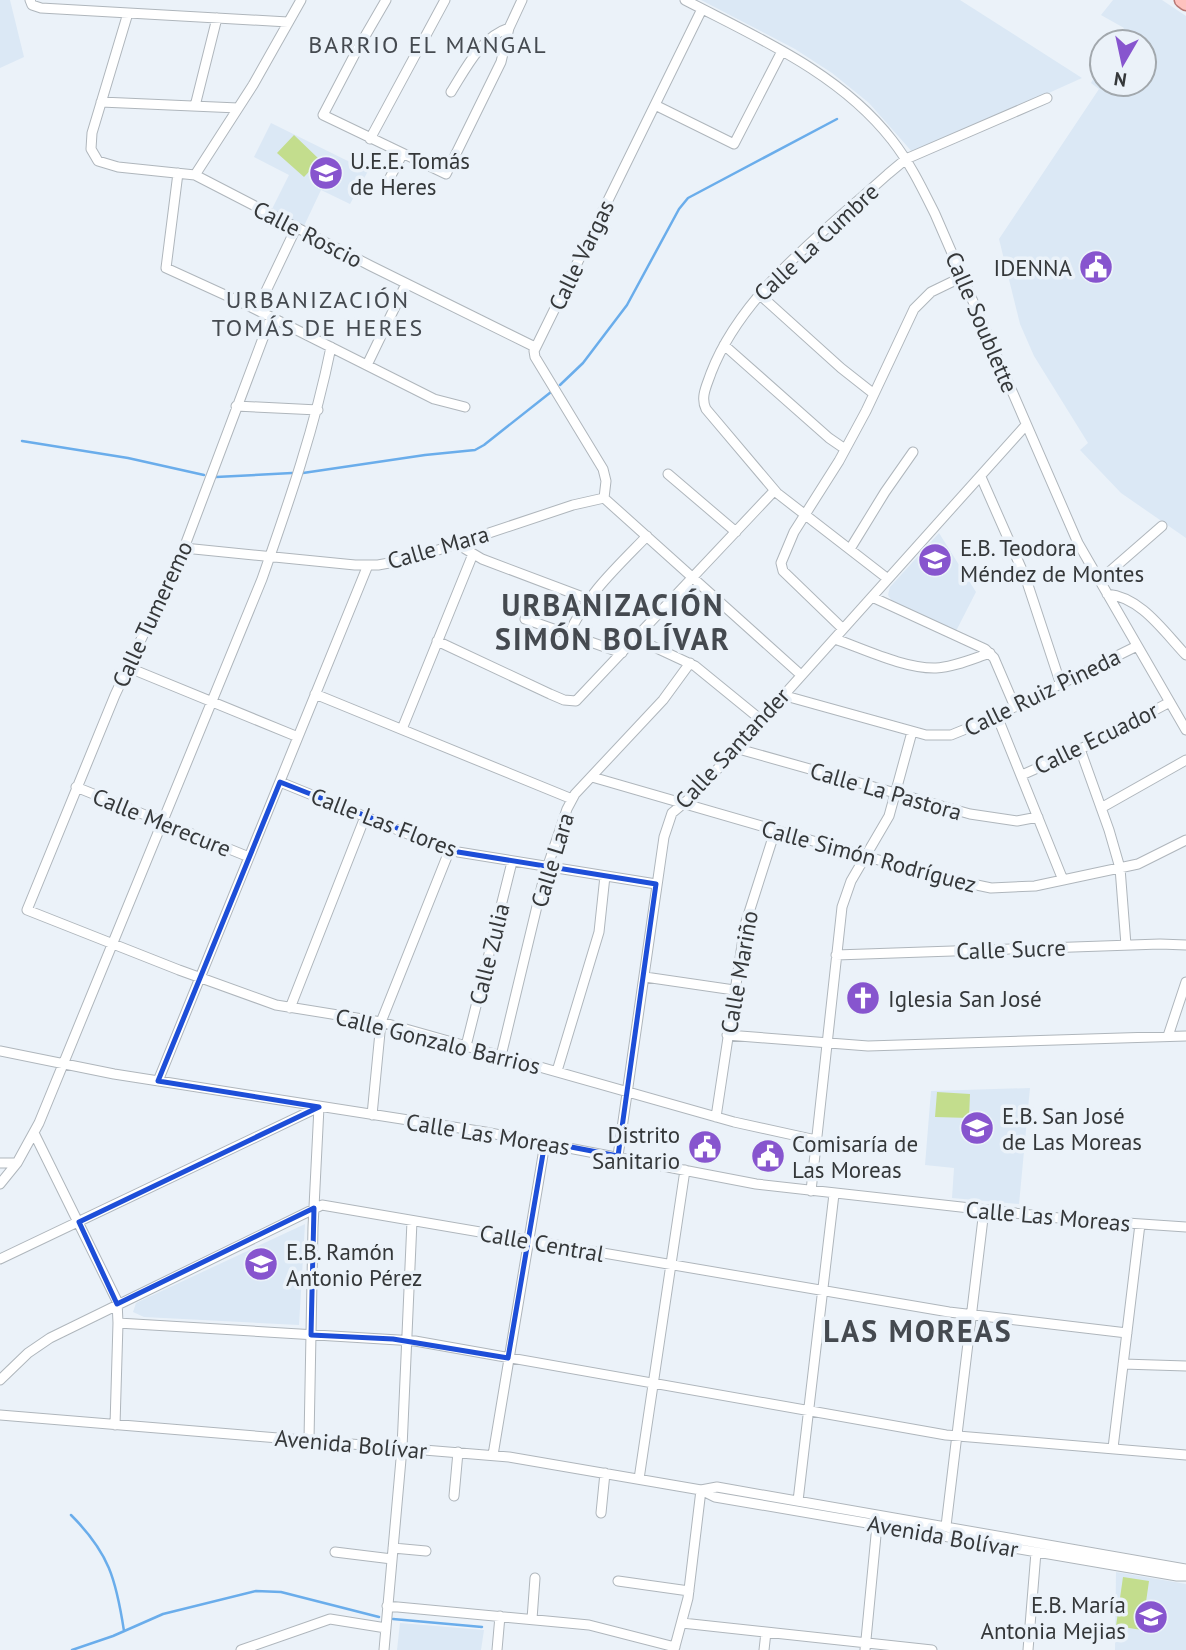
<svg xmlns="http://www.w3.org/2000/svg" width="1186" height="1650" viewBox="0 0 1186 1650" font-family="'PT Sans',sans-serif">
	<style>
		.built { fill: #dbe8f5 }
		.green { fill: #c3dd8d }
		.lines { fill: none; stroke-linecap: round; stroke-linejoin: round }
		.stream { stroke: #6aadeb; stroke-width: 2.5 }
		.street-casing { stroke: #afb6bc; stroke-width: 11 }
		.primary-casing { stroke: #b87874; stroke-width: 17 }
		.street { stroke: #fff; stroke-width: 9 }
		.primary { stroke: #fec2be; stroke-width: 14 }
		.marked { fill: none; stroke: #1d4ed8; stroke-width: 5; stroke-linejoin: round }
		.labels { text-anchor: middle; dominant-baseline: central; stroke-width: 7; stroke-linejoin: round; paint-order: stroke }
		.poi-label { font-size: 23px; fill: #35383a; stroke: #ebf2f9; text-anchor: start }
		.street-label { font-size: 23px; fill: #35383a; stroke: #ebf2f9 }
		.neighbourhood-label { font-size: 24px; letter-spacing: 2px; fill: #454a50; stroke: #ebf2f9 }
		.district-label { font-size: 30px; font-weight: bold; letter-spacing: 2px; fill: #454a50; stroke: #ebf2f9 }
	</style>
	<rect width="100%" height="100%" fill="#ebf2f9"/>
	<path class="built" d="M 0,0 L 10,0 L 24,57 L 0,68 Z
		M 701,0 L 960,0 L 1082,78 L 914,154 L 869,103 L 832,73 L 795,49 Z
		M 1113,0 L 1162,0 L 1186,16 L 1186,538 L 1121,493 L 1080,450 L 1088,443 L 1034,356 L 1020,324 L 999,239 L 1099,89 L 1091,83 L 1102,64 L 1102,84 L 1144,84 L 1144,42 L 1115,42 L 1124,28 L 1101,15 Z
		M 271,123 L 368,171 L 350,204 L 321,190 L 304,226 L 272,209 L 289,175 L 254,157 Z
		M 939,533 L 976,592 L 956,631 L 892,601 L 888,595 L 890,587 Z
		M 1030,1088 L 1019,1204 L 952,1198 L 954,1168 L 925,1165 L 931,1091 Z
		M 305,1224 L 299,1325 L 144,1317 L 133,1312 L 136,1303 Z
		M 1116,1572 L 1186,1584 L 1186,1650 L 1115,1650 Z
		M 400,1623 L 484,1630 L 481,1650 L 397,1650 Z"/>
	<path class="green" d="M 294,135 L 320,160 L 304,177 L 277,153 Z
		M 937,1092 L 970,1094 L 969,1118 L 935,1117 Z
		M 1123,1577 L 1149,1581 L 1142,1630 L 1116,1626 Z"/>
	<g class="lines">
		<path class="stream" d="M 560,385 L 583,363 L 627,305 L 679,209 L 688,198 L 837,119
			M 22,441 L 128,458 L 204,475
			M 303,473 L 425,455 L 475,450 L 484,445 L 551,392
			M 216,477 L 292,473
			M 71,1515 C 109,1553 116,1579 124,1631
			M 393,1619 L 482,1627
			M 72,1650 L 113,1636 L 163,1614 L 256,1591 L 281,1592 L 379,1617"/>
		<g class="street-casing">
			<path id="street" d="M 30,0 L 32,5 L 41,8 L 288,22
				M 386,0 L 357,50 L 323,115 L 446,174 L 501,62 L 509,28 L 522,0
				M 685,0 C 758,38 840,73 892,140 C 910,163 922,188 935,214 L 1078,543 L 1186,730
				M 128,13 L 92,133 L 91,149 L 98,161 L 118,167 L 195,175 L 371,266 L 535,347
				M 451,92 C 466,68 481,37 509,28
				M 101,102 L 238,108
				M 655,105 L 734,144 L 782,51
				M 195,106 L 217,18
				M 370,139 L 445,0
				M 178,173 L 166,268 L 247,305 L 434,399 L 465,407
				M 195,175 L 253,85 L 301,0
				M 386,185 L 402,155
				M 759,294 L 841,368 L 874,394
				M 257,310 L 296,228
				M 271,317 L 184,548 L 115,695 L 27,910 L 179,970 L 276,1005 L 381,1022 L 734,1122 L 816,1140
				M 724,345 L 829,438 L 845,449
				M 367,365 L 406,284
				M 236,406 L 318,410
				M 668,474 L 736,532
				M 981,477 L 1026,579 L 1061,685
				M 604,498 L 606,481 L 603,469 L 535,357 L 534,351 L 702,9
				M 604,498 L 801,675
				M 457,544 L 482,559 L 588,599
				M 184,548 L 355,565 L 378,565 L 411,559 L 573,505 L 604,498
				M 850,549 L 885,492 L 913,452
				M 888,579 L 777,493 L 706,409 C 700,397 707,385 711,373 C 742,292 825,231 888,174 L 906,159 L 1047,98
				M 1100,580 L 1162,526
				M 1107,594 C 1141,597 1164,632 1186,655
				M 872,597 L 985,649 L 994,658 L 1015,707
				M 525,619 L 622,653
				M 843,629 L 783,571 L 781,563 L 794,532 L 839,461 L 866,411 L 914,309 L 931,292 L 962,277
				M 569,634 C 586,595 617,567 647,536
				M 635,638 L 695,666 L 760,719
				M 835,639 C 864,649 905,669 936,668 C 954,667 972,659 990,653
				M 437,641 L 550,694 L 564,700 L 576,701 L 774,491
				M 127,667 L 298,737
				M 315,694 L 572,799
				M 782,695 L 926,735 L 951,735 L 988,720 L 1137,646
				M 997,716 L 1063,880
				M 402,729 L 473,554
				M 735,748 L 970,814 L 1017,821 L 1038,817
				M 1080,749 L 1109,830 L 1120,868 L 1126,945
				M 1022,775 L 1091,744 L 1170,702
				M 592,777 L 934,876 L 991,888 L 1035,886 L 1138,864 L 1186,840
				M 280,782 L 430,843 L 458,852 L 656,884
				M 76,787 L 249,857
				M 1101,808 L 1186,760
				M 836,955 L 1160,944 L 1186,945
				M 645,977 L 734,990
				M 290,1008 L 365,817
				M 727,1035 L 868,1046 L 1186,1036
				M 1168,1036 L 1186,982
				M 466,1046 L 512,862
				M 0,1051 L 114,1074 L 485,1132 L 756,1184 L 1068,1219 L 1186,1227
				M 501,1056 L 544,877 L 567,809 L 575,794 L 663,700 L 690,663
				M 557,1071 L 599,932 L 605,876
				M 158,1081 L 368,565
				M 372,1115 L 381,1022 L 450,849
				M 716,1117 L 745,925 L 775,831
				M 34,1133 L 117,1301 L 118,1323 L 115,1425
				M 618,1156 L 664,837 L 672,813 L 696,793 L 1026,425
				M 0,1163 L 17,1163
				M 0,1184 L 17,1163 L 39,1123 L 262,579 C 289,502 315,427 331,347
				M 811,1191 L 842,907 L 851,881 L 889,816 L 912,732
				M 0,1259 L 319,1107 L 313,1227 L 309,1440
				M 118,1323 L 415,1341 L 946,1435 L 1186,1455
				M 1123,1364 L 1186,1366
				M 0,1380 L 28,1353 L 50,1338 L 322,1205 L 949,1312 L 1127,1333
				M 0,1415 L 509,1457 L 701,1490 L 715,1497 L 1177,1576 L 1186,1576
				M 1113,1448 L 1140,1224
				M 493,1455 L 545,1143
				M 639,1479 L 685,1170
				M 701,1490 L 717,1487 L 1186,1569
				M 454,1496 L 458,1452
				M 798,1501 L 834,1194
				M 601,1513 L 605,1473
				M 946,1526 L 984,1210
				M 393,1548 L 426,1551
				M 335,1552 L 392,1559
				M 618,1581 L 689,1591
				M 387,1606 L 589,1625 L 675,1647
				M 532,1619 L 535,1578
				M 682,1623 L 932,1650
				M 241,1650 L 330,1619 L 386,1628
				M 384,1650 L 402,1448 L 412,1221
				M 497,1650 L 500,1616
				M 674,1650 L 688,1598 L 701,1490
				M 764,1650 L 766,1632
				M 865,1650 L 877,1525
				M 1028,1650 L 1036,1552"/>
		</g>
		<g class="primary-casing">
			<path id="primary" d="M 1182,0 L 1186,3"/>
		</g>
		<use href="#street" class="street"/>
		<use href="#primary" class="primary"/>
	</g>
	<path class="marked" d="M 280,782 L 458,852 L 656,884 L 618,1156 L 545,1142 L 508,1358 L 393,1339 L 311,1335 L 314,1208 L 117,1304 L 79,1222 L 319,1107 L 158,1081 Z"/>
	<defs>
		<g id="school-disc" transform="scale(1.75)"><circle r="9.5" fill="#8755ce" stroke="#ebf2f9"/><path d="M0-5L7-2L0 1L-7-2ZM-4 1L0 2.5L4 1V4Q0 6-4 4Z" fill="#fff"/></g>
		<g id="civic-disc" transform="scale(1.75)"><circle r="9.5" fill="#8755ce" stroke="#ebf2f9"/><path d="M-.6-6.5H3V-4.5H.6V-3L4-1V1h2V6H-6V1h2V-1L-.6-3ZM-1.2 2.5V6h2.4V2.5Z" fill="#fff"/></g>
		<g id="church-disc" transform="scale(1.75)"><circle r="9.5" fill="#8755ce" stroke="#ebf2f9"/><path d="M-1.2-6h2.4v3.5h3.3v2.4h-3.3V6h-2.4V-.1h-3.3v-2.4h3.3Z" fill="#fff"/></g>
	</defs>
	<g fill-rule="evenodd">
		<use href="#school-disc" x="326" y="173"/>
		<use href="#civic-disc" x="1096" y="267"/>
		<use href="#school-disc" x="935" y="560"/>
		<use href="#church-disc" x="863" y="998"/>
		<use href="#school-disc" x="977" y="1128"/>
		<use href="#civic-disc" x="705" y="1147"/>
		<use href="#civic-disc" x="768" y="1156"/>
		<use href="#school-disc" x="261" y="1264"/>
		<use href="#school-disc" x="1151" y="1617"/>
	</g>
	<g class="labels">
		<g class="poi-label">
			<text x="350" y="160">U.E.E. Tomás<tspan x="350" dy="26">de Heres</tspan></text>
			<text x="1072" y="267" text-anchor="end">IDENNA</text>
			<text x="960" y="547">E.B. Teodora<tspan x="960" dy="26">Méndez de Montes</tspan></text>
			<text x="888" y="998">Iglesia San José</text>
			<text x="1002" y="1115">E.B. San José<tspan x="1002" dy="26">de Las Moreas</tspan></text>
			<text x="680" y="1134" text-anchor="end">Distrito<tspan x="680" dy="26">Sanitario</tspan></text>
			<text x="792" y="1143">Comisaría de<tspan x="792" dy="26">Las Moreas</tspan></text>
			<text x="286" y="1251">E.B. Ramón<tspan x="286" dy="26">Antonio Pérez</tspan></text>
			<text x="1126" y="1604" text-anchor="end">E.B. María<tspan x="1126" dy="26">Antonia Mejias</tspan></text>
		</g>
		<g class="street-label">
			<text transform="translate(308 234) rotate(27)">Calle Roscio</text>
			<text transform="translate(816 242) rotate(-43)">Calle La Cumbre</text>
			<text transform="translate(581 255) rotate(-64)">Calle Vargas</text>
			<text transform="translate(982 322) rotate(67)">Calle Soublette</text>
			<text transform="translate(438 547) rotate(-16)">Calle Mara</text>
			<text transform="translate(152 614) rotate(-65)">Calle Tumeremo</text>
			<text transform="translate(1042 692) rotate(-26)">Calle Ruiz Pineda</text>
			<text transform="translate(1096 738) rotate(-26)">Calle Ecuador</text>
			<text transform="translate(732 748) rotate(-47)">Calle Santander</text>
			<text transform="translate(886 791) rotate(16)">Calle La Pastora</text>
			<text transform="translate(162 822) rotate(22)">Calle Merecure</text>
			<text transform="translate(384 822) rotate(21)">Calle Las Flores</text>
			<text transform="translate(869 856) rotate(15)">Calle Simón Rodríguez</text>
			<text transform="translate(552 860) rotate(-73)">Calle Lara</text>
			<text transform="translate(1011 949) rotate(-2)">Calle Sucre</text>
			<text transform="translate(489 954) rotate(-76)">Calle Zulia</text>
			<text transform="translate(739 972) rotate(-80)">Calle Mariño</text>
			<text transform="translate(438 1041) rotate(14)">Calle Gonzalo Barrios</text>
			<text transform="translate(488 1134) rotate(9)">Calle Las Moreas</text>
			<text transform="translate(1048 1216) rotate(5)">Calle Las Moreas</text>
			<text transform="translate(542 1243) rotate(10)">Calle Central</text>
			<text transform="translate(351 1444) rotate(5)">Avenida Bolívar</text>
			<text transform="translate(943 1536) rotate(10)">Avenida Bolívar</text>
		</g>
		<g class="neighbourhood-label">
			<text x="428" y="44">BARRIO EL MANGAL</text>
			<text x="318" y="299">URBANIZACIÓN<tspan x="318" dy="28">TOMÁS DE HERES</tspan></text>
		</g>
		<g class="district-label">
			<text x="613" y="604">URBANIZACIÓN<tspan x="613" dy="34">SIMÓN BOLÍVAR</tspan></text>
			<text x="918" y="1330">LAS MOREAS</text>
		</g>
	</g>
	<g transform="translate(1123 63) rotate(189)"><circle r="33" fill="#ebf2f9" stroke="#a2a8ad" stroke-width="2"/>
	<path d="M0-5L12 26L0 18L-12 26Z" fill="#8755ce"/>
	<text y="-10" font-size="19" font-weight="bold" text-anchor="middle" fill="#35383a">N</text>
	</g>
</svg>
